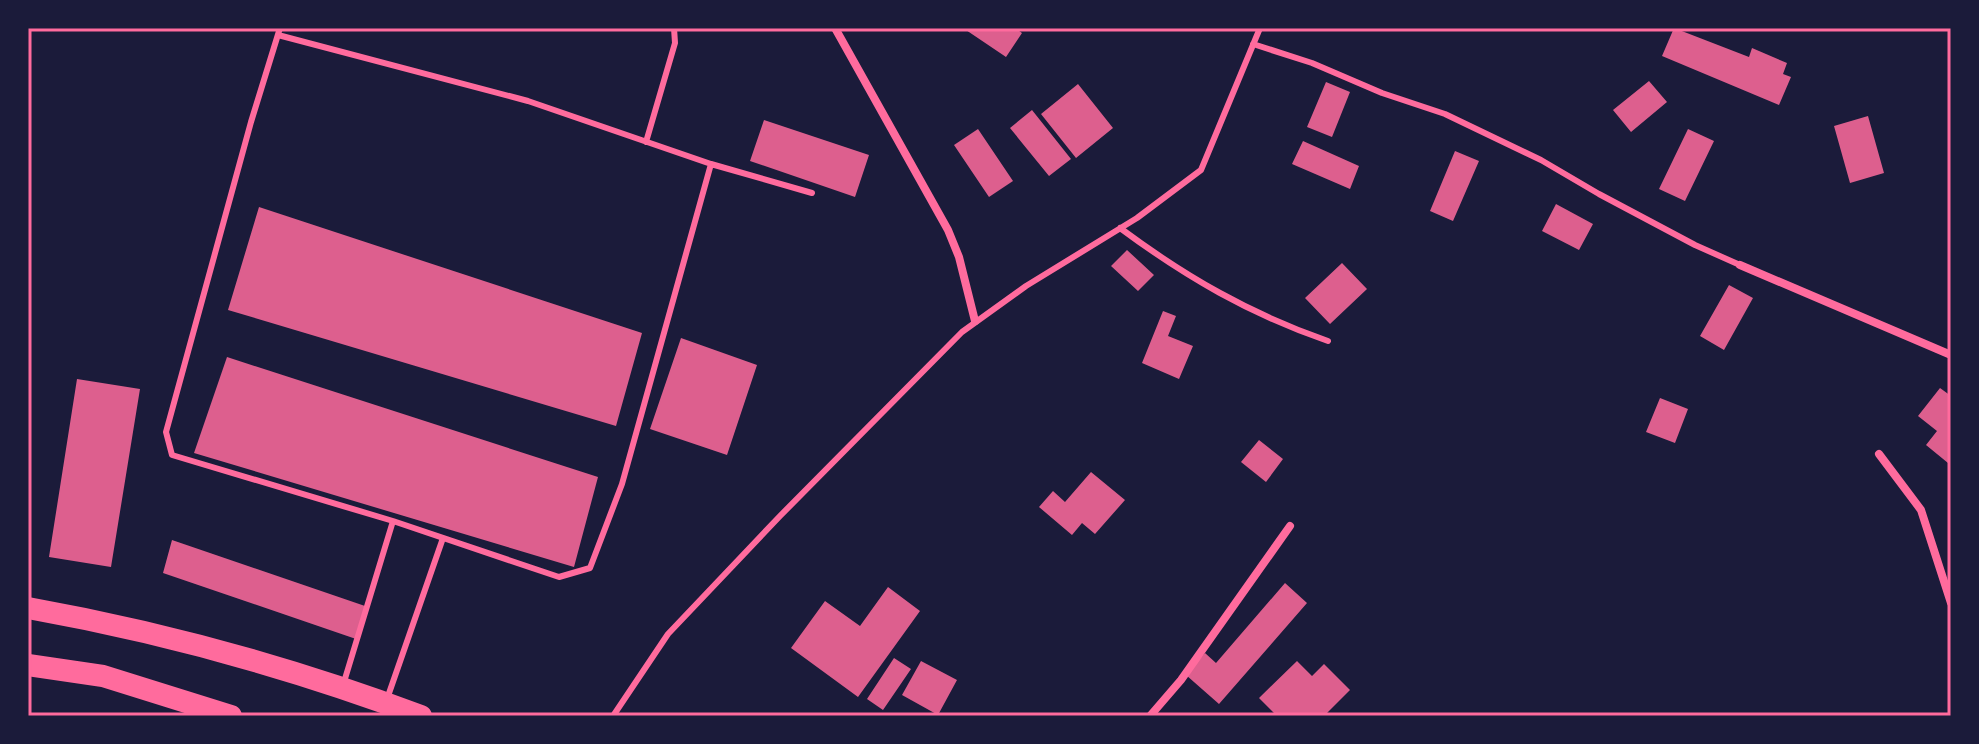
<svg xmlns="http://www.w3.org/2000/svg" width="1979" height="744" viewBox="0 0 1979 744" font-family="'Fira Sans Condensed',sans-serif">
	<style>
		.building { fill: #dd5f8e }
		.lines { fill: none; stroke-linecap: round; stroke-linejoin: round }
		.service { stroke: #ff6b9d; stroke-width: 6 }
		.minor { stroke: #ff6b9d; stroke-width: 8 }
		.trunk { stroke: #ff6b9d; stroke-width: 22 }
		.neatline { fill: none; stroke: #ff6b9d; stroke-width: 3 }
	</style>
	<rect width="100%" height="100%" fill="#1b1b3a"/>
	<path class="building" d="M 963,28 L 1015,28 L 1022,33 L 1006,57 Z
		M 1674,28 L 1749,57 L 1752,48 L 1787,63 L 1783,74 L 1791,77 L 1779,105 L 1662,56 Z
		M 1649,81 L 1667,102 L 1631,132 L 1613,110 Z
		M 1326,82 L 1350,92 L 1332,137 L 1307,127 Z
		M 1078,84 L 1113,128 L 1076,158 L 1041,114 Z
		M 1032,110 L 1071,159 L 1049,176 L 1010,128 Z
		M 1868,116 L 1884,173 L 1850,183 L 1834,126 Z
		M 764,120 L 869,155 L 855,197 L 750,161 Z
		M 978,129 L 1013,181 L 989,197 L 954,145 Z
		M 1688,129 L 1714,141 L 1685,201 L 1659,189 Z
		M 1303,141 L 1359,166 L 1350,189 L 1292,164 Z
		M 1455,151 L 1479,161 L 1453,221 L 1430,211 Z
		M 1556,204 L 1593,224 L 1579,250 L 1542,231 Z
		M 259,207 L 642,333 L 616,426 L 228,310 Z
		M 1127,250 L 1154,275 L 1138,291 L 1111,266 Z
		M 1342,263 L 1367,289 L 1330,324 L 1305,298 Z
		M 1729,285 L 1753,298 L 1724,350 L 1700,336 Z
		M 1163,311 L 1176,316 L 1168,336 L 1193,346 L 1179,379 L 1142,363 Z
		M 681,338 L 757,365 L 727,455 L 650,429 Z
		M 227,357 L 598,477 L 574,567 L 194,453 Z
		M 77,379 L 140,389 L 111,567 L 49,557 Z
		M 1940,388 L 1951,396 L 1951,459 L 1948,463 L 1926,445 L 1937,431 L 1918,416 Z
		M 1660,398 L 1688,409 L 1675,443 L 1646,432 Z
		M 1259,440 L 1283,459 L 1266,482 L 1241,462 Z
		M 1091,472 L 1125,500 L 1095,534 L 1082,523 L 1072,535 L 1039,507 L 1053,491 L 1065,502 Z
		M 172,540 L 365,606 L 356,639 L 163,573 Z
		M 1285,583 L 1307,603 L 1219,704 L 1186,675 L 1205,653 L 1216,663 Z
		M 888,587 L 920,611 L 858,697 L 791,648 L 825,601 L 860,626 Z
		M 894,658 L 911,669 L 883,710 L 867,699 Z
		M 921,661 L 957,680 L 938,715 L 902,695 Z
		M 1297,661 L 1312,676 L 1324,664 L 1350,690 L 1324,716 L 1277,716 L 1259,698 Z"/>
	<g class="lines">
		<path class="service" d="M 280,28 L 251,122 L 166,432 L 172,455 L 393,521 L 559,577 L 590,568 L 622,484 L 711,164
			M 278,35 L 528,101 L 711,164 L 812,193
			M 1253,44 L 1312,63 L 1382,93 L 1445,114 L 1541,160 L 1599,194 L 1695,245 L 1740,265
			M 646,142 L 675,43 L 674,28
			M 1120,228 C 1186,277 1250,314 1328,341
			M 344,682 L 393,521
			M 387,699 L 443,538
			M 613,716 L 668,634 L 780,516 L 962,332 L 1026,286 L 1137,218 L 1201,170 L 1260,28"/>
		<path class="minor" d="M 835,28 L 948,230 L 959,257 L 975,321
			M 1740,265 L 1951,355
			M 1879,454 L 1921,510 L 1951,603
			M 1150,716 L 1181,680 L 1290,526"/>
		<path class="trunk" d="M 28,608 C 162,632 293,668 421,716
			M 28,665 L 103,676 L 231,716"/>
	</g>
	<rect width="1979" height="744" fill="none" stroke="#1b1b3a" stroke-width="60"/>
	<rect x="30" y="30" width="1919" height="684" class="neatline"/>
</svg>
